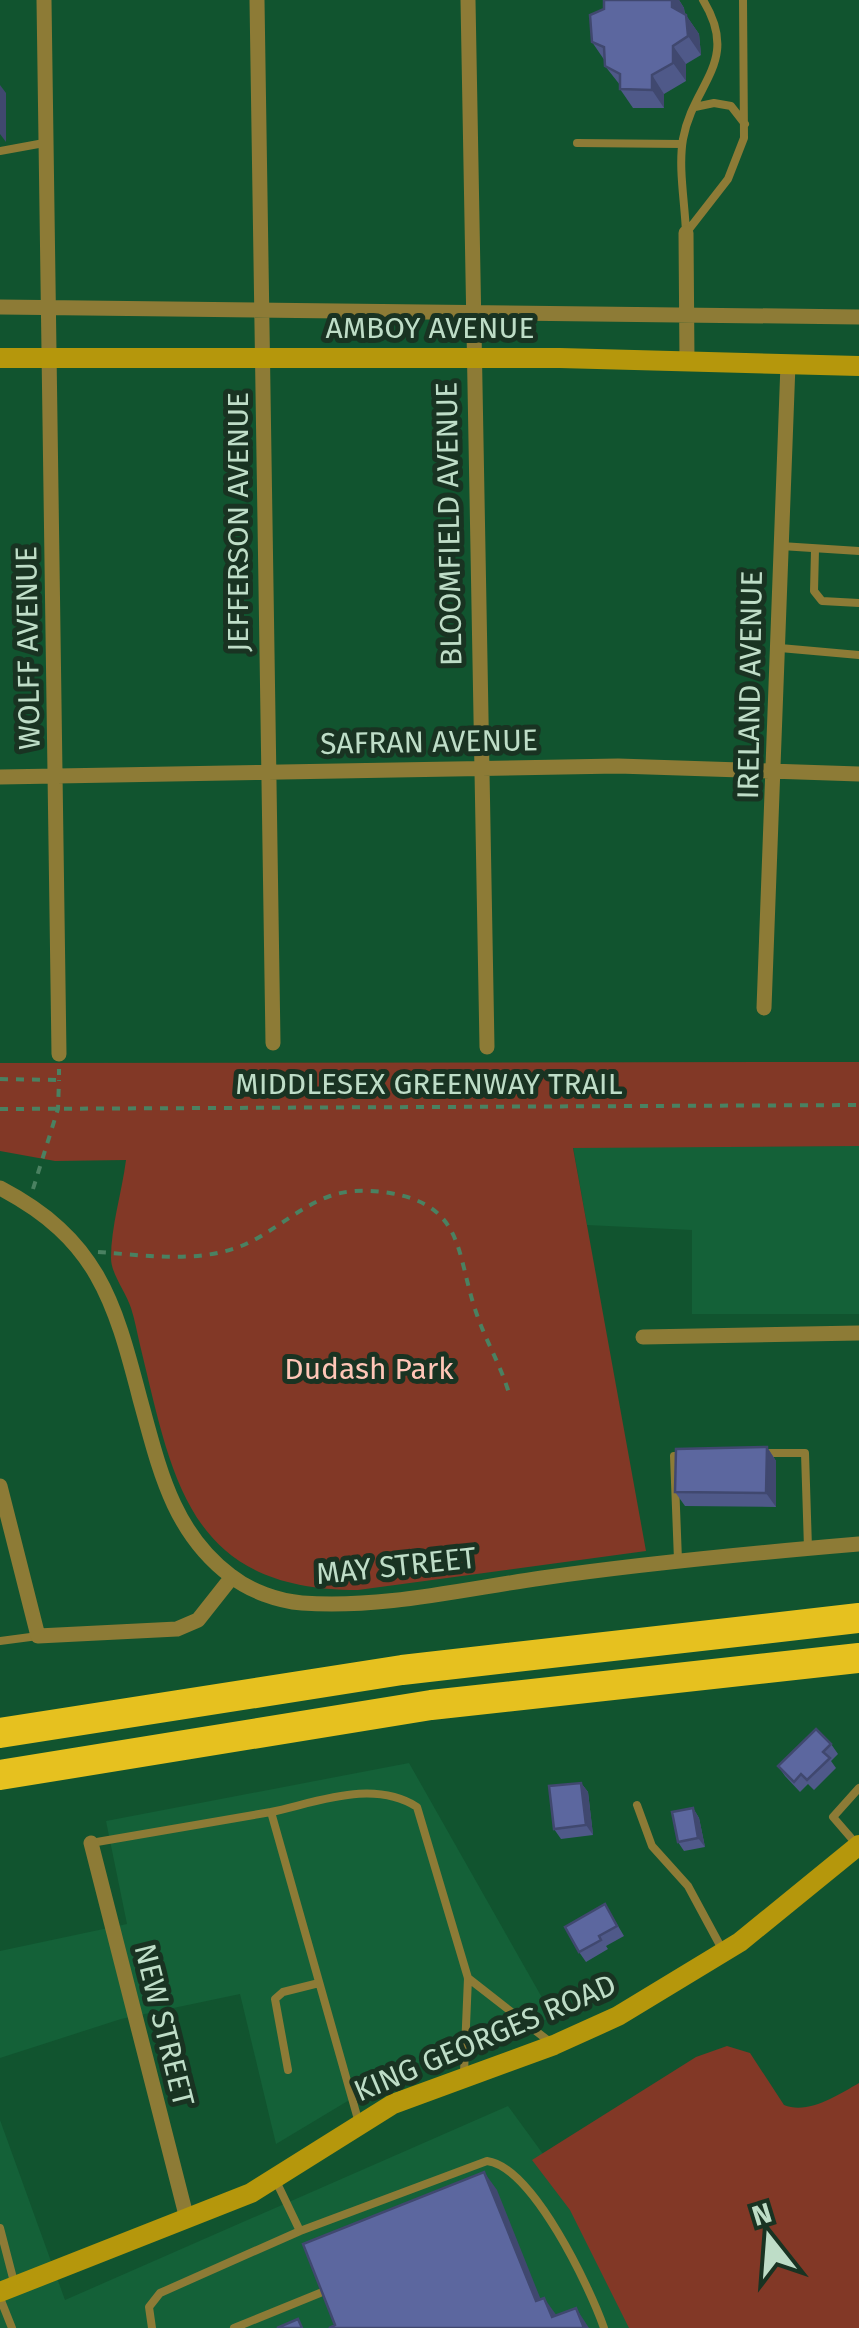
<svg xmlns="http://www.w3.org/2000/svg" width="859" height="2328" viewBox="0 0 859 2328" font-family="'Fira Sans',sans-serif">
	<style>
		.built { fill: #146138 }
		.green { fill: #823826 }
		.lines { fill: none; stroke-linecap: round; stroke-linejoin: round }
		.path { stroke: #4a8161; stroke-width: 4; stroke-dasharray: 8 8; stroke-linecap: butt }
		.lane { stroke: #8d7b36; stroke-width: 8 }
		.street { stroke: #8d7b36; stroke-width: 15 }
		.secondary { stroke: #b5970c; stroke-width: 20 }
		.highway { stroke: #e6c11f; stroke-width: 30 }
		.wall { fill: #4f5989 }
		.shaded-wall { fill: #40486f }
		.building { fill: #5c679f; stroke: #40486f; stroke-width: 2.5 }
		.labels { text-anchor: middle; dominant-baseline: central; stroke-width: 10; stroke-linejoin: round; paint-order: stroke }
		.street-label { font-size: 30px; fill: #beddc7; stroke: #193322 }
		.park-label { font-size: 30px; fill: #ffc6b7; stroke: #193322 }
	</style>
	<rect width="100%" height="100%" fill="#11542f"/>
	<path class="built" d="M 859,1146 L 859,1314 L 692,1314 L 692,1230 L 587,1225 L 573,1147 Z
		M 409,1763 L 553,2017 L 401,2069 L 276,2144 L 240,1994 L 121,2019 L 0,2058 L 0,1951 L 127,1924 L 106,1821 Z
		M 508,2106 L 670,2328 L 0,2328 L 0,2120 L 65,2300 Z"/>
	<path class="green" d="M 859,1062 L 859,1146 L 573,1148 L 646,1551 L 358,1590 C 188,1590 173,1481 140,1345 C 137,1333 135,1320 131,1308 C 126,1292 111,1274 111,1258 C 111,1226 122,1192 126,1160 L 55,1161 L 0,1151 L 0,1063 Z
		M 727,2046 L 750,2053 L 784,2105 C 808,2115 838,2095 859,2083 L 859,2328 L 629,2328 L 570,2210 L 532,2160 L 696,2057 Z"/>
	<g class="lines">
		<path class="path" d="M 0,1079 L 59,1080 L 59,1069
			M 0,1109 L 859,1105
			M 33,1189 L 58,1109 L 59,1080
			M 98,1252 C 143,1255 192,1263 236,1248 C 270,1236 296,1208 330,1196 C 350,1189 370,1190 390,1193 C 465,1206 456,1254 476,1312 C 486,1342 502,1367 510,1397"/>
		<path class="lane" d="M 695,107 L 714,103 L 731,106 L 745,124
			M 577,143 L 682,144
			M 0,151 L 44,143
			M 686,233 L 728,179 L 744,138 L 743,0
			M 686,233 C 685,203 678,168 683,139 C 693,83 741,62 703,0
			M 781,546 L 859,551
			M 815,550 L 814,591 L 822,601 L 859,603
			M 780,648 L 859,655
			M 760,1453 L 805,1453 L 808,1548
			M 678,1560 L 674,1456 L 681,1456
			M 0,1641 L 38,1636
			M 637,1805 L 652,1846 L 688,1886 L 722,1949
			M 271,1812 C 318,1802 373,1779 417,1807 L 468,1978 L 464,2073
			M 91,1843 L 271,1812 L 359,2123
			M 858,1846 L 833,1817 L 859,1788
			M 468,1978 L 550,2042
			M 288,2070 L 275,1999 L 283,1992 L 319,1983
			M 276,2181 L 300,2231
			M 0,2228 L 14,2282
			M 0,2298 L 12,2328
			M 152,2328 L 149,2307 L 160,2293 L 300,2231 L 487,2161 C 533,2167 590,2288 604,2328
			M 234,2328 L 320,2293"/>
		<path class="street" d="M 44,0 L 59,1054
			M 257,0 L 273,1043
			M 468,0 L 487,1047
			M 686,233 L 687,361
			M 0,307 L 859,317
			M 0,777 L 618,766 L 859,774
			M 764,1008 L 788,364
			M 0,1188 C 97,1239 114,1299 140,1399 C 159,1467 172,1532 231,1576 C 250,1591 278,1601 302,1603 C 381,1609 464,1589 542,1578 C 647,1563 753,1553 859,1544
			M 643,1337 L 859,1333
			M 0,1486 L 38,1636 L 177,1629 L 198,1620 L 232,1577
			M 91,1843 L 187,2219"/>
		<path class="secondary" d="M 0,358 L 560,358 L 859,366
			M 0,2292 L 251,2193 L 393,2104 L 554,2045 L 618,2016 L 740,1942 L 859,1845"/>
		<path class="highway" d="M 0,1733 L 402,1670 L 859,1618
			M 0,1775 L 431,1705 L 859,1658"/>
	</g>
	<path class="wall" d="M 604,0 L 679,0 L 684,8 L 685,14 L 699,34 L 701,55 L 686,64 L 686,81 L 664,94 L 664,108 L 633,108 L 620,89 L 620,85 L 605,66 L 605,61 L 592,42 L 604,9 Z
		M 767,1447 L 776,1461 L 776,1507 L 685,1506 L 675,1492 Z
		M 831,1744 L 838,1754 L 831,1761 L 836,1768 L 814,1790 L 808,1784 L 800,1792 L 785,1776 L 778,1766 Z
		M 581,1783 L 588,1792 L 593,1835 L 561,1839 L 554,1829 Z
		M 693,1808 L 699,1818 L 705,1847 L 684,1851 L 678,1842 Z
		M 611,1914 L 624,1936 L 606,1946 L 608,1949 L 586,1962 L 579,1952 Z"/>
	<path class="shaded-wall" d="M 672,0 L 679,0 L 684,8 L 685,25 L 672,7 Z
		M 686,15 L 699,34 L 701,55 L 688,36 Z
		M 673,46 L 686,64 L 686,81 L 673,63 Z
		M 652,75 L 664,94 L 664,108 L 652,90 Z
		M 0,85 L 6,93 L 6,142 L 0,134 Z
		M 767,1447 L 776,1461 L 776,1507 L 766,1493 Z
		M 581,1783 L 588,1792 L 593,1835 L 586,1825 Z
		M 693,1808 L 699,1818 L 705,1847 L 698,1838 Z
		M 484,2172 L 497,2190 L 549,2320 L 536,2301 Z
		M 544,2298 L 557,2316 L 552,2317 Z
		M 576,2308 L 589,2328 L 584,2328 Z"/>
	<path class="building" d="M 604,0 L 672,0 L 672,7 L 686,15 L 688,36 L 673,46 L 673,63 L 652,75 L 652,90 L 620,89 L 620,74 L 605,66 L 604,47 L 592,42 L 590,15 L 604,9 Z
		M 767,1447 L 766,1493 L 675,1492 L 676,1449 Z
		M 816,1729 L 831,1744 L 823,1752 L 830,1758 L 807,1780 L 801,1774 L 794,1782 L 778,1766 Z
		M 581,1783 L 586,1825 L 554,1829 L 549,1786 Z
		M 693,1808 L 698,1838 L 678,1842 L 672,1812 Z
		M 605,1904 L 617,1926 L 599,1936 L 601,1940 L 579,1952 L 565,1927 Z
		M 484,2172 L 536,2301 L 544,2298 L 552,2317 L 576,2308 L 584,2328 L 329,2328 L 335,2325 L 303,2244 Z
		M 298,2319 L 302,2328 L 277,2328 Z"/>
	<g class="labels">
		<g class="street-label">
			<text x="430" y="328">AMBOY AVENUE</text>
			<text transform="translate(238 522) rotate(-90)">JEFFERSON AVENUE</text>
			<text transform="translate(449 524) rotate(-91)">BLOOMFIELD AVENUE</text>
			<text transform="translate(28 648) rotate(-91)">WOLFF AVENUE</text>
			<text transform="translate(750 685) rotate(-89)">IRELAND AVENUE</text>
			<text transform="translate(429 742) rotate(-1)">SAFRAN AVENUE</text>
			<text x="429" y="1084">MIDDLESEX GREENWAY TRAIL</text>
			<text transform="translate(396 1566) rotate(-6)">MAY STREET</text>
			<text transform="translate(164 2025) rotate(76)">NEW STREET</text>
			<text transform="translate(485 2038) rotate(-23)">KING GEORGES ROAD</text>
		</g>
		<g class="park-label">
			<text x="369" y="1369">Dudash Park</text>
		</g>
	</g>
	<g transform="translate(769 2238) rotate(343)" stroke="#193322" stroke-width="8" paint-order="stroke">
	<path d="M0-8L18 38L0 25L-18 38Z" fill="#beddc7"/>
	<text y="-15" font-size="28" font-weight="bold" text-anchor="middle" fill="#beddc7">N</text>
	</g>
</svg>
